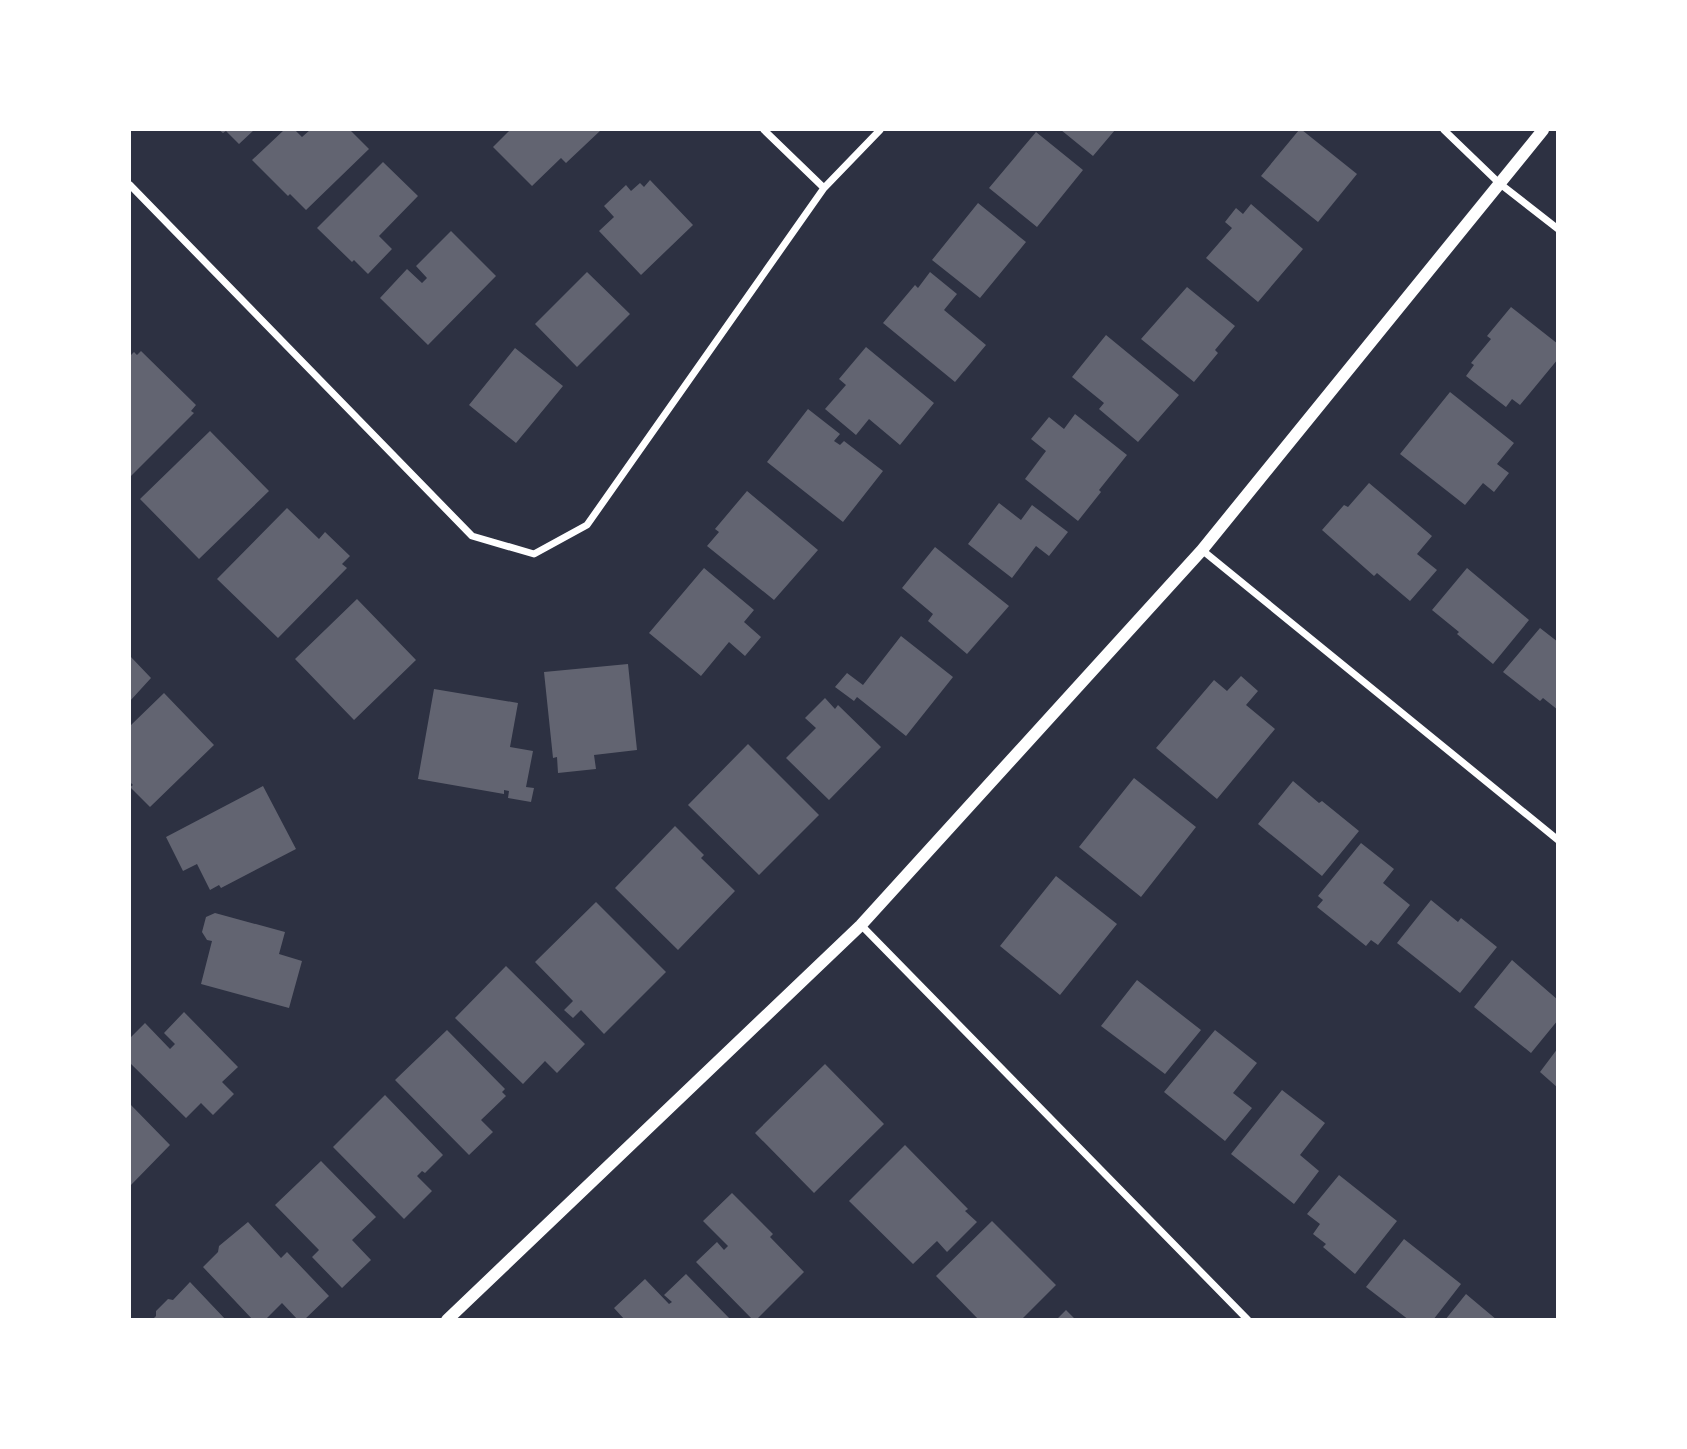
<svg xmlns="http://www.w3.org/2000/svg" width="1687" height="1449" viewBox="0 0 1687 1449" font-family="'Open Sans',sans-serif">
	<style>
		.building { fill: #626471 }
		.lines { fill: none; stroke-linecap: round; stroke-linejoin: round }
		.minor { stroke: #fff; stroke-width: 7 }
		.tertiary { stroke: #fff; stroke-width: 12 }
	</style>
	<rect width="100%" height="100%" fill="#2d3142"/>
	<path class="building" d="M 219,130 L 254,130 L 239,144 L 226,131 L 223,133 Z
		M 284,130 L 295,130 L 302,137 L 310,130 L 350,130 L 369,149 L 306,210 L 290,194 L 288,196 L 252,160 Z
		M 510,130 L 601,130 L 566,163 L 561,158 L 532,186 L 493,147 Z
		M 1061,130 L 1115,130 L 1093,156 Z
		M 1299,130 L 1302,130 L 1357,174 L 1318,222 L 1261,176 Z
		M 1036,132 L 1083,170 L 1037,227 L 989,188 Z
		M 383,162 L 418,196 L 379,236 L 392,249 L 368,274 L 354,260 L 352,262 L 317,228 Z
		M 650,180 L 693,225 L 641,275 L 599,231 L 614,217 L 604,206 L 626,185 L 631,191 L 640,183 L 644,187 Z
		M 978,203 L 1026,242 L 980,298 L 932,260 Z
		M 1251,204 L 1303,249 L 1258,302 L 1206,258 L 1232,228 L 1225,222 L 1236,208 L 1243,214 Z
		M 451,231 L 496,276 L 428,345 L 380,298 L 407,269 L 422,283 L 427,278 L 416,266 Z
		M 587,272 L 630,314 L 577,367 L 535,324 Z
		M 930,272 L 957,294 L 944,310 L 986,345 L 955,382 L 883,323 L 915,285 L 918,288 Z
		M 1187,287 L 1235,326 L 1215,350 L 1218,353 L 1194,382 L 1141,339 Z
		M 1511,307 L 1558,344 L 1558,359 L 1520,405 L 1512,399 L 1506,407 L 1466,376 L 1474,365 L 1471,363 L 1491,339 L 1487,336 Z
		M 1106,335 L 1179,395 L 1138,442 L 1099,409 L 1104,403 L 1072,377 Z
		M 866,347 L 934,403 L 900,445 L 869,419 L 856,435 L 825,409 L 846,385 L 839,379 Z
		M 515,348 L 563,386 L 516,443 L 469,405 Z
		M 141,351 L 196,405 L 191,411 L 194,413 L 130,477 L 130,356 L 134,352 L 137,355 Z
		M 1450,392 L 1514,443 L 1497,464 L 1509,473 L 1494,492 L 1483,483 L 1465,505 L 1400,454 Z
		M 808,409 L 840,434 L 834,441 L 840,445 L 844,441 L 883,471 L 843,522 L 767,462 Z
		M 1075,414 L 1127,455 L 1099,490 L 1101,492 L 1078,521 L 1025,479 L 1046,451 L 1031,439 L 1049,417 L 1064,429 Z
		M 210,431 L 269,491 L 199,559 L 140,499 Z
		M 1369,483 L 1432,536 L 1417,554 L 1437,570 L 1410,601 L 1377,573 L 1374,576 L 1322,530 L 1344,505 L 1348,507 Z
		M 747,491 L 818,550 L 774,600 L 707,546 L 719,532 L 715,529 Z
		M 999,503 L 1021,520 L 1032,505 L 1068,532 L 1049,556 L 1036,546 L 1012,578 L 968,544 Z
		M 287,508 L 319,539 L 325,532 L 350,556 L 342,564 L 347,568 L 278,638 L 217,579 Z
		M 935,547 L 1009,606 L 967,654 L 928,621 L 933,614 L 902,588 Z
		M 704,568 L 754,610 L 744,622 L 761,637 L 745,656 L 729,642 L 701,676 L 649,633 Z
		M 1467,568 L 1529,620 L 1493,664 L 1457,634 L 1459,632 L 1432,610 Z
		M 357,599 L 416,660 L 354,720 L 295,659 Z
		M 1540,628 L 1558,642 L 1558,710 L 1543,698 L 1540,701 L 1503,672 Z
		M 901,636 L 953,677 L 906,736 L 857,697 L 854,701 L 835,687 L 847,673 L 863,685 Z
		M 130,656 L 151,678 L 130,701 Z
		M 628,664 L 637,750 L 594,755 L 596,769 L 558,773 L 557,757 L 553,758 L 544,672 Z
		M 1241,676 L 1258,691 L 1246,705 L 1275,729 L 1217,799 L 1156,748 L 1214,680 L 1227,691 Z
		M 434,689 L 518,703 L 510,747 L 533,751 L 526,787 L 534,788 L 531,802 L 508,798 L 509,791 L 504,790 L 504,794 L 418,779 Z
		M 164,693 L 214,745 L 150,807 L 130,787 L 133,785 L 130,782 L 130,726 Z
		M 825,698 L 835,709 L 838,705 L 881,747 L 829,800 L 786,758 L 816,728 L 805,718 Z
		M 748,744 L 819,815 L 759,875 L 688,805 Z
		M 1134,778 L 1196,827 L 1141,897 L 1079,847 Z
		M 1293,781 L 1319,803 L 1322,801 L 1359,831 L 1322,876 L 1258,824 Z
		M 263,786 L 296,849 L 221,888 L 219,885 L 210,890 L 197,864 L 183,871 L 166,837 Z
		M 675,826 L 704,855 L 701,858 L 735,891 L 678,950 L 615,888 Z
		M 1361,843 L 1394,869 L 1383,883 L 1410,905 L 1378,945 L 1371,940 L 1366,946 L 1317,907 L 1323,900 L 1318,896 Z
		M 1056,876 L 1117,924 L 1060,995 L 1000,946 Z
		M 1431,900 L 1458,922 L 1461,918 L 1497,947 L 1460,993 L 1397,943 Z
		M 596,902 L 666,972 L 604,1034 L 581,1010 L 573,1018 L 564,1010 L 573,1001 L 535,962 Z
		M 215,913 L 285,932 L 279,954 L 302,961 L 289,1008 L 201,984 L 212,941 L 207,940 L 202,932 L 206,917 Z
		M 1512,960 L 1558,1000 L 1558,1020 L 1531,1053 L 1474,1007 Z
		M 506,966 L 585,1044 L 557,1073 L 545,1061 L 523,1084 L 455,1018 Z
		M 1137,980 L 1201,1030 L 1165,1074 L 1101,1026 Z
		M 184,1012 L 238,1067 L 222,1082 L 234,1094 L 213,1115 L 201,1103 L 186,1118 L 130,1063 L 130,1038 L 145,1023 L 170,1049 L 175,1044 L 164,1033 Z
		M 447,1030 L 505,1089 L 502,1092 L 506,1096 L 481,1120 L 493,1132 L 469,1155 L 395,1080 Z
		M 1215,1030 L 1257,1063 L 1233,1093 L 1252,1108 L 1225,1141 L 1164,1092 Z
		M 1558,1048 L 1558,1088 L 1540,1072 Z
		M 825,1064 L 884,1124 L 814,1193 L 755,1133 Z
		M 1282,1090 L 1325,1123 L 1300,1155 L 1319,1171 L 1294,1204 L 1231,1154 Z
		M 385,1095 L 443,1155 L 425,1173 L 422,1171 L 417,1176 L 432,1191 L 404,1219 L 333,1147 Z
		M 130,1104 L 170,1145 L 130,1186 Z
		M 905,1145 L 968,1209 L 965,1211 L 977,1222 L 947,1252 L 937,1241 L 913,1264 L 849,1201 Z
		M 321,1161 L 376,1217 L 352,1240 L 371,1260 L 342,1288 L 312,1257 L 319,1250 L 275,1205 Z
		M 1339,1175 L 1397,1221 L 1355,1274 L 1323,1247 L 1326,1244 L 1313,1234 L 1320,1224 L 1307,1214 Z
		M 732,1193 L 773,1234 L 770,1237 L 804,1272 L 756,1320 L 753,1320 L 696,1262 L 717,1242 L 724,1250 L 728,1246 L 703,1221 Z
		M 992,1221 L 1056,1285 L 1021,1320 L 979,1320 L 936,1276 Z
		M 248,1222 L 281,1258 L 287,1252 L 329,1296 L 304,1320 L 298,1320 L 282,1303 L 265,1320 L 253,1320 L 203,1267 L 218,1252 L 219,1246 Z
		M 1404,1239 L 1461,1284 L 1433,1320 L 1409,1320 L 1366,1287 Z
		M 686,1274 L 731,1320 L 625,1320 L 614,1308 L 645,1279 L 669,1304 L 672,1302 L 664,1295 Z
		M 190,1282 L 226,1320 L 152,1320 L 156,1316 L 156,1311 L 168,1299 L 173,1300 Z
		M 1466,1294 L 1497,1320 L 1445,1320 Z
		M 1066,1310 L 1076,1320 L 1056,1320 Z"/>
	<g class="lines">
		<path class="minor" d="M 764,130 L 824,188
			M 1444,130 L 1499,183 L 1558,229
			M 130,185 L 472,536 L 534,554 L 587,525 L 824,188 L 880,130
			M 1202,550 L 1558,840
			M 861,925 L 1248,1320"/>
		<path class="tertiary" d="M 447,1320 L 861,925 L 1202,550 L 1543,130"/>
	</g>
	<rect width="1687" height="1449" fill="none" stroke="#ffffff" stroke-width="262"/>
</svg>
